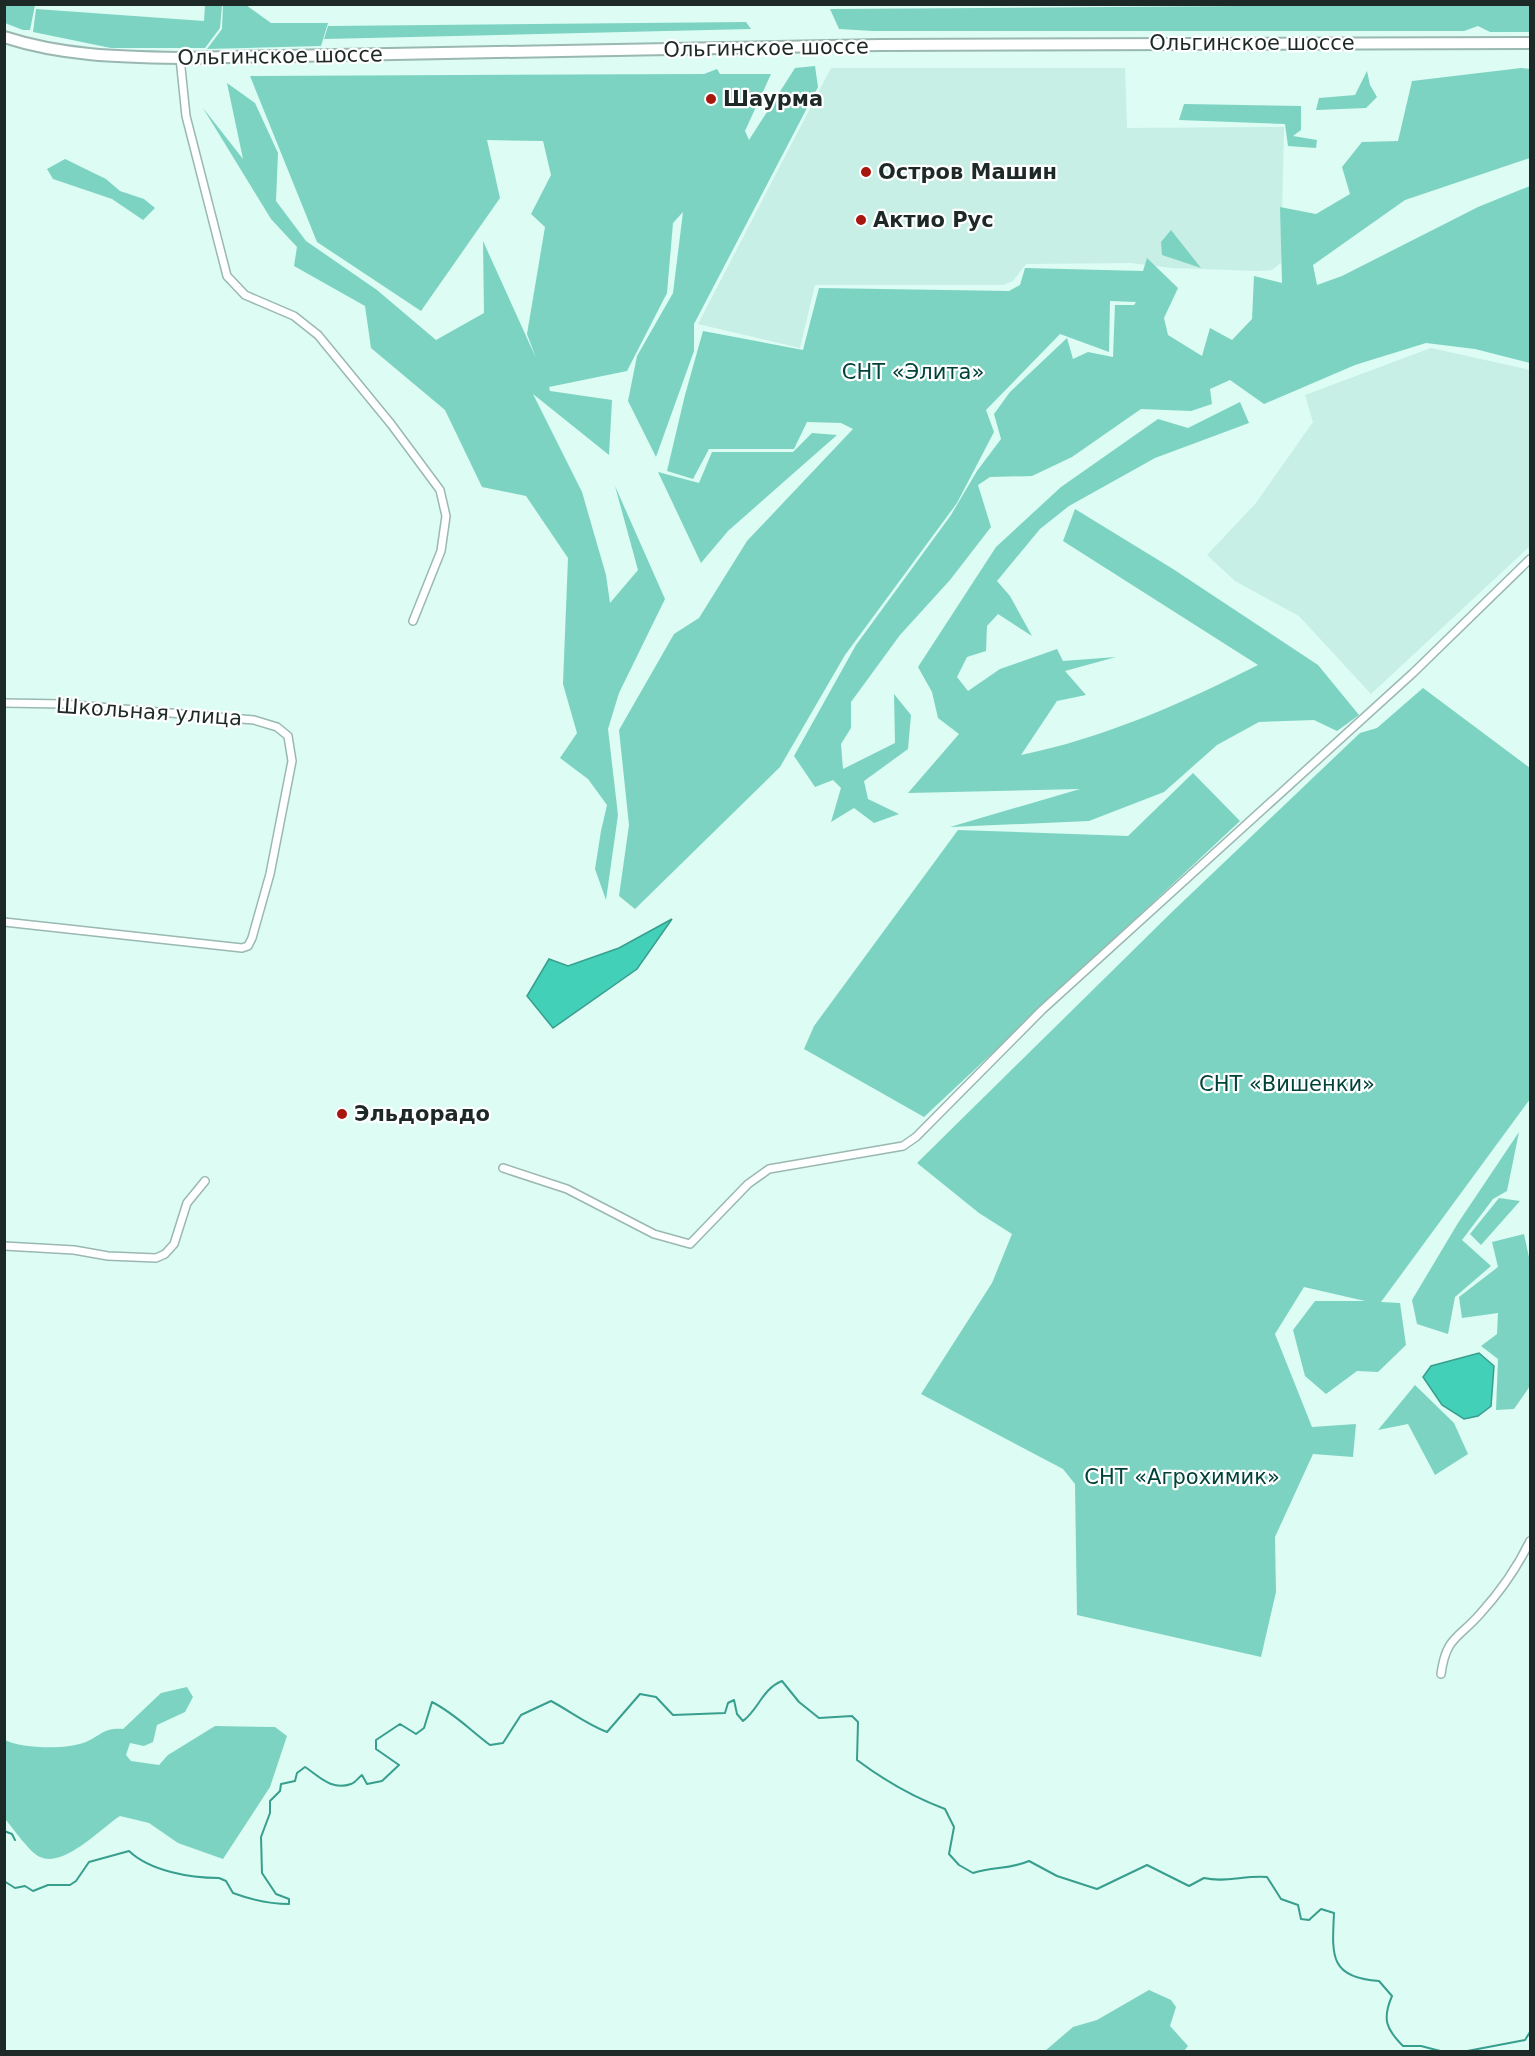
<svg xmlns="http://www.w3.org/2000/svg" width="1535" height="2056" viewBox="0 0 1535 2056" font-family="'DejaVu Sans',sans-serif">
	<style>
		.built { fill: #c7efe5 }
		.green { fill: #7dd3c1 }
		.water { fill: #43d0b9; stroke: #389e8d; stroke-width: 1.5 }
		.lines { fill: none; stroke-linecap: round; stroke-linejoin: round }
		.stream { stroke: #389e8d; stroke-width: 2 }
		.street-casing { stroke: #9ab8b1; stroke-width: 10 }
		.secondary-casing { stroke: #9ab8b1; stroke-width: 14 }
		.street { stroke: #fff; stroke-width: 7 }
		.secondary { stroke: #fff; stroke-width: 10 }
		.poi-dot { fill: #a8160d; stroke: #fff; stroke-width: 2 }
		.labels { text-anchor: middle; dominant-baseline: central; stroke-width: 4.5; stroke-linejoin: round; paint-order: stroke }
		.street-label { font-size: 21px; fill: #1d2926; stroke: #fff }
		.poi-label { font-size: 21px; font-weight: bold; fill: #1d2926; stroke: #fff; text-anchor: start }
		.park-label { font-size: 21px; fill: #014239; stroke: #fff }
	</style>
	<rect width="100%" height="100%" fill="#dcfcf4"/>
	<path class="built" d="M 831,68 L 1125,68 L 1127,128 L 1284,127 L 1281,263 L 1272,270 L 1258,271 L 1172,268 L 1131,263 L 1026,264 L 1013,281 L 1003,285 L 815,285 L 800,348 L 698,324 Z
		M 1431,348 L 1530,370 L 1530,546 L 1371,694 L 1299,616 L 1235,581 L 1207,555 L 1256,503 L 1313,422 L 1305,395 Z"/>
	<path class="green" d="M 1530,4 L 1530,32 L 1490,32 L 1478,26 L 1464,31 L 873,31 L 839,29 L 830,9 Z
		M 4,5 L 35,5 L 30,30 L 23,30 L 5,23 Z
		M 205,5 L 222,5 L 220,28 L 205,48 L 111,48 L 33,32 L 36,9 L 204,21 Z
		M 223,5 L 246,5 L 271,23 L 328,23 L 321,46 L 207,49 L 222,29 Z
		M 746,22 L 751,29 L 324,39 L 328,26 Z
		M 815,66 L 818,87 L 694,324 L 694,351 L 656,457 L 628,401 L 637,356 L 673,293 L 683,212 L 673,223 L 667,293 L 627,371 L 549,387 L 550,391 L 612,400 L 609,455 L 533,394 L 582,492 L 606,575 L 610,603 L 638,570 L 615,486 L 665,599 L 619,693 L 608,729 L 618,815 L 606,900 L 595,869 L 601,831 L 607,805 L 588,779 L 560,758 L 577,733 L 563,684 L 568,558 L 526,496 L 482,487 L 445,410 L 371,348 L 365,306 L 294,266 L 297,247 L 271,219 L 203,108 L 243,159 L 227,83 L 255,103 L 278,153 L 276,201 L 306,241 L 377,290 L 436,340 L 484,313 L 483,241 L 536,358 L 527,334 L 545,227 L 531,214 L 551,175 L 543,141 L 487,140 L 500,198 L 421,311 L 317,242 L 250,76 L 704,74 L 717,69 L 720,74 L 771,74 L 745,131 L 749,140 L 795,68 Z
		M 1521,68 L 1530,69 L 1530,158 L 1405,200 L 1313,265 L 1317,285 L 1342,276 L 1478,207 L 1530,186 L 1530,363 L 1475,349 L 1426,343 L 1355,365 L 1264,404 L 1230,380 L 1210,389 L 1212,404 L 1191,411 L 1141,409 L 1072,457 L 1032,476 L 990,477 L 978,485 L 991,527 L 950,580 L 900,635 L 851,702 L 851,728 L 841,744 L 843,769 L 895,743 L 894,694 L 911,715 L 908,749 L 864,781 L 868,799 L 899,814 L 874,823 L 854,808 L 831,822 L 841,788 L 833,780 L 815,787 L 794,756 L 856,645 L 951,515 L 977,471 L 1001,439 L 994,414 L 1010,392 L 1067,338 L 1073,359 L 1088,352 L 1113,357 L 1115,305 L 1134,305 L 1136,302 L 1110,301 L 1109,352 L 1060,334 L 986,410 L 994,432 L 957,503 L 845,655 L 780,767 L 635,909 L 619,896 L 629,825 L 619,730 L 674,634 L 699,618 L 747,541 L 853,429 L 841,423 L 807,422 L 794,449 L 709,449 L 693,479 L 667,471 L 685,395 L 703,331 L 803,350 L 819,288 L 1009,291 L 1020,285 L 1025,268 L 1143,271 L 1147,258 L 1178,288 L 1164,318 L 1168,335 L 1202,356 L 1210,328 L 1232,340 L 1252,319 L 1254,276 L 1282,283 L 1280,207 L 1316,214 L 1350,194 L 1342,167 L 1362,142 L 1398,141 L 1412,81 Z
		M 1367,71 L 1370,85 L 1377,97 L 1366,108 L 1316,110 L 1319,98 L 1355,95 Z
		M 1184,104 L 1301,106 L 1301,130 L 1293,136 L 1317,140 L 1316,148 L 1288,146 L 1285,124 L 1179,120 Z
		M 65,159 L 106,179 L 120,191 L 144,199 L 155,208 L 143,220 L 112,199 L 53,179 L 47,169 Z
		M 1171,230 L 1201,268 L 1162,255 L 1161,242 Z
		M 1240,402 L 1249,423 L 1155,458 L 1069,506 L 1040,529 L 997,581 L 1010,596 L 1032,636 L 998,614 L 987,626 L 986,651 L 967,657 L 957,677 L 968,691 L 1000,669 L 1057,649 L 1063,661 L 1116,657 L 1065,671 L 1086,695 L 1057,701 L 1021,755 C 1104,738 1183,703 1258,665 L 1063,541 L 1075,509 L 1173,569 L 1318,665 L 1359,715 L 1337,731 L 1314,720 L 1259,722 L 1217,745 L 1164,792 L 1089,821 L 950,827 L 1080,789 L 908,793 L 959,734 L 938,718 L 932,692 L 918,667 L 996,547 L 1061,487 L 1158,419 L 1188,428 Z
		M 812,433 L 837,435 L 728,531 L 701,563 L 658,472 L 699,483 L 712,452 L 793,452 Z
		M 1423,688 L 1530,768 L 1530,1099 L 1381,1302 L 1400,1303 L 1406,1345 L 1378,1372 L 1357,1371 L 1326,1394 L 1305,1376 L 1293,1330 L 1315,1301 L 1365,1301 L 1304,1287 L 1275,1334 L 1312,1427 L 1356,1424 L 1353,1457 L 1313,1454 L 1275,1537 L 1276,1592 L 1261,1657 L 1077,1615 L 1075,1484 L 1063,1469 L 921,1394 L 992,1283 L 1012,1234 L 979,1213 L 917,1163 L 1173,911 L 1360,733 L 1377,728 Z
		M 1193,773 L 1240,821 L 924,1117 L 804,1049 L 814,1026 L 958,830 L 1128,836 Z
		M 1519,1132 L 1507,1191 L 1493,1199 L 1462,1240 L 1491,1266 L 1455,1297 L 1448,1334 L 1417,1324 L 1412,1300 L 1458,1223 Z
		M 1499,1198 L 1520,1201 L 1481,1245 L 1470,1234 Z
		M 1524,1234 L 1530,1262 L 1530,1386 L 1514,1409 L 1496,1410 L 1498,1359 L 1481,1346 L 1497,1334 L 1498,1313 L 1462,1318 L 1459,1297 L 1498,1267 L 1492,1242 Z
		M 1415,1385 L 1454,1423 L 1468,1454 L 1435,1475 L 1408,1424 L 1378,1430 Z
		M 187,1687 L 193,1697 L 185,1712 L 157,1725 L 153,1742 L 144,1746 L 130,1743 L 126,1755 L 131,1761 L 159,1765 L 168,1755 L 215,1726 L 275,1727 L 287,1736 L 270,1787 L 223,1859 L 178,1843 L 149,1823 L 120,1816 C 100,1829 64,1868 40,1857 C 30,1853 13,1828 5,1819 L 5,1740 C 23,1749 70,1750 88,1741 C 102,1734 106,1727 123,1729 L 161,1693 Z
		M 1149,1990 L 1171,2000 L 1176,2007 L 1170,2026 L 1188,2046 L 1184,2051 L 1045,2051 L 1073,2027 L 1097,2020 Z"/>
	<path class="water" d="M 672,919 L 637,969 L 553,1028 L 527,996 L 549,959 L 568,966 L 619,948 Z
		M 1479,1353 L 1494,1366 L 1491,1406 L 1478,1416 L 1464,1419 L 1442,1405 L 1423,1377 L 1431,1366 Z"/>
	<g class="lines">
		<path class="stream" d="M 4,1831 L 12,1834 L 15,1840
			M 4,1881 L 15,1888 L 25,1886 L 33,1891 L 48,1885 L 70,1885 L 76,1881 L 89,1862 L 129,1851 C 150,1871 190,1878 219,1878 L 226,1881 L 233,1893 C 252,1900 268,1904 289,1904 L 289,1899 L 276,1894 L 262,1873 L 261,1837 L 270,1813 L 270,1801 L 280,1791 L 281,1784 L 295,1781 L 297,1773 L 305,1767 C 319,1776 331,1791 351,1784 C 355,1783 358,1778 362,1775 L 367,1784 L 382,1781 L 399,1765 L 376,1749 L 376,1740 L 400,1724 L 416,1734 L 424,1728 L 432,1702 C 454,1713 470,1730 490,1745 L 503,1743 L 521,1715 L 551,1701 C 570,1711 586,1724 607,1732 L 640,1694 L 656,1697 L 673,1715 L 725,1713 L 728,1703 L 734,1700 L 737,1714 L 743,1721 C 759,1709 762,1689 782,1681 L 799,1702 L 819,1718 L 852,1716 L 858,1722 L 857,1760 C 885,1781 913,1797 945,1809 L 954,1827 L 949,1854 L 959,1865 L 973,1873 C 994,1866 1008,1870 1029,1861 L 1057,1876 L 1097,1889 L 1147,1865 L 1189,1886 L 1204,1878 C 1225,1883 1245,1875 1267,1877 L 1281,1899 L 1298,1905 L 1301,1919 L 1309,1920 L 1321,1909 L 1334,1913 C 1332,1955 1329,1978 1379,1981 L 1392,1996 C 1382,2019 1386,2029 1403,2046 L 1421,2046 L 1444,2052
			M 1462,2052 L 1525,2040 L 1530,2032"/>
		<g class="street-casing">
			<path id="street" d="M 180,58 L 186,116 L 227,276 L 245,295 L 294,316 L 318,335 L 391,424 L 440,490 L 446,516 L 441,551 L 413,621
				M 4,703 L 63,704 L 254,720 L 277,727 L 288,736 L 292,761 L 270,874 L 252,938 L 248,946 L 242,948 L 4,922
				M 503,1168 L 567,1189 L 654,1234 L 690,1244 L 748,1184 L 769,1169 L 903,1146 L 916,1137 L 1042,1010 L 1413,673 L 1530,559
				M 4,1246 L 74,1250 L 108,1256 L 156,1258 L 165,1254 L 174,1244 L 187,1203 L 205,1181
				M 1441,1674 C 1446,1637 1458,1639 1480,1614 C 1500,1592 1517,1568 1530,1541"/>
		</g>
		<g class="secondary-casing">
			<path id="secondary" d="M 4,37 C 63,56 119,57 180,58 L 880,45 L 1530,43"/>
		</g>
		<use href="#street" class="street"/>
		<use href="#secondary" class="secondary"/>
	</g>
	<g class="poi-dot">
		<circle cx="711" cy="99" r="6"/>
		<circle cx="866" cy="172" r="6"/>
		<circle cx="861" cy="220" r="6"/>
		<circle cx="342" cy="1114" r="6"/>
	</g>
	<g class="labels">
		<g class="street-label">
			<text x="1252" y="43">Ольгинское шоссе</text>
			<text transform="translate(766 48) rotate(-1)">Ольгинское шоссе</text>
			<text transform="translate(280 56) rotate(-1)">Ольгинское шоссе</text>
			<text transform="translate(149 712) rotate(4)">Школьная улица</text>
		</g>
		<g class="poi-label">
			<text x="723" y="99">Шаурма</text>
			<text x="878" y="172">Остров Машин</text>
			<text x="873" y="220">Актио Рус</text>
			<text x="354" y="1114">Эльдорадо</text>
		</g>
		<g class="park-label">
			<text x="913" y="372">СНТ «Элита»</text>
			<text x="1287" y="1084">СНТ «Вишенки»</text>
			<text x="1182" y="1477">СНТ «Агрохимик»</text>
		</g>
	</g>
	<rect width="1535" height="2056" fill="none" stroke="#1d2926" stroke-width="12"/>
</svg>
